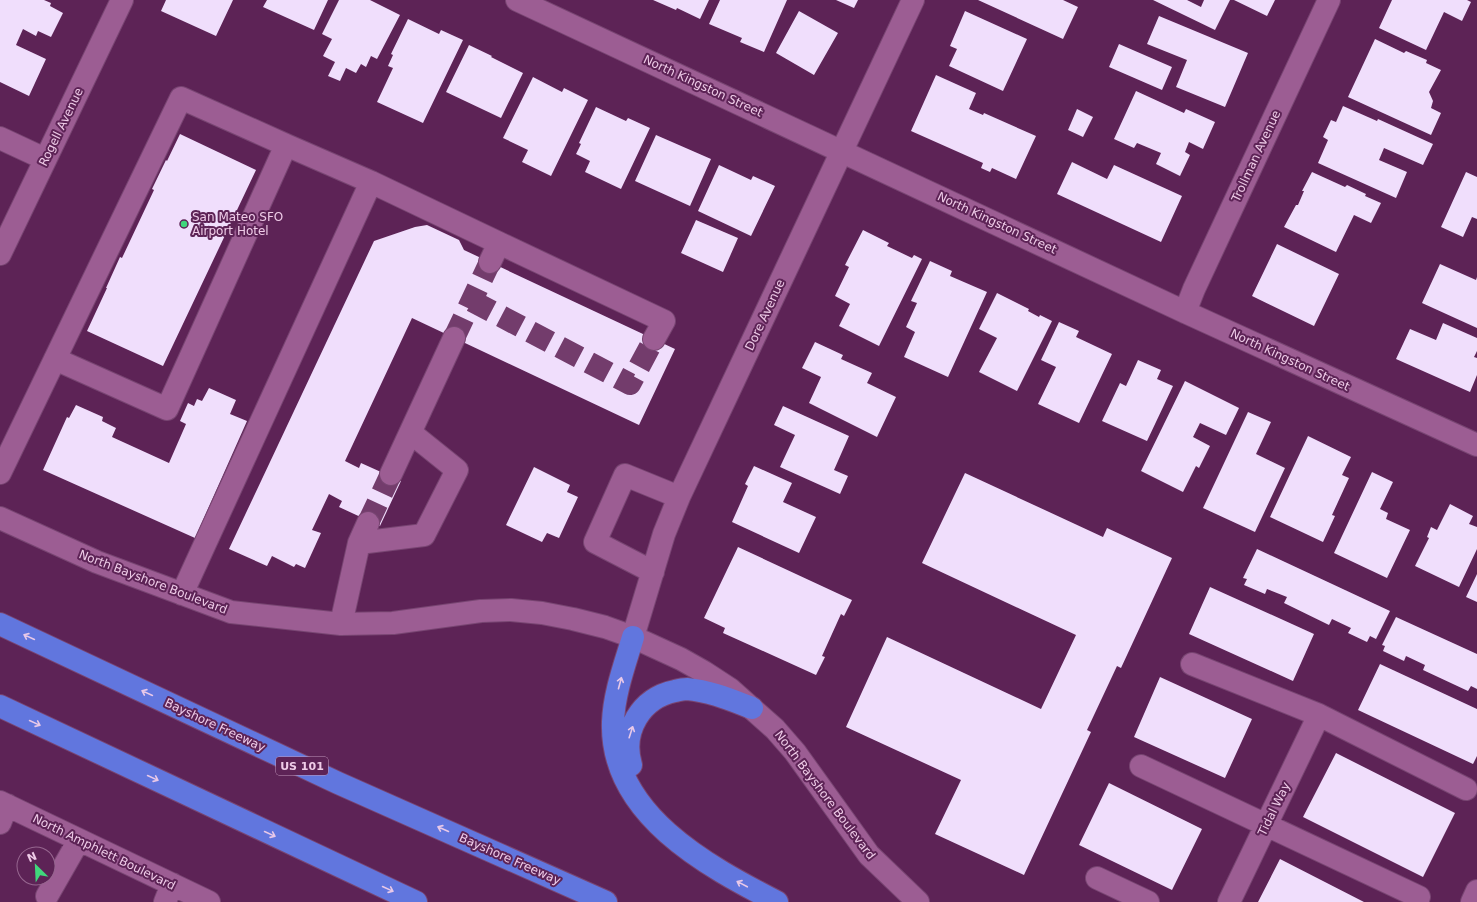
<svg xmlns="http://www.w3.org/2000/svg" width="1477" height="902" viewBox="0 0 1477 902" font-family="'DejaVu Sans',sans-serif">
	<style>
		.building { fill: #f0defc }
		.lines { fill: none; stroke-linecap: round; stroke-linejoin: round }
		.minor-tunnel { stroke: #733c6c; stroke-width: 22; stroke-dasharray: 22 11; stroke-linecap: butt }
		.minor-casing { stroke: #784572; stroke-width: 24 }
		.highway-casing { stroke: #784572; stroke-width: 24 }
		.minor { stroke: #9c5d93; stroke-width: 22 }
		.highway { stroke: #6176de; stroke-width: 22 }
		.oneway { stroke: #e8c8e8 }
		.poi-dot { fill: #40d77c; stroke: #5d2356; stroke-width: 1.5 }
		.labels { text-anchor: middle; dominant-baseline: central; stroke-width: 4; stroke-linejoin: round; paint-order: stroke }
		.shield { fill: #5d2356; stroke: #c399bc; stroke-width: 1 }
		.shield-label { font-size: 11px; font-weight: bold; fill: #efcce8 }
		.street-label { font-size: 12px; fill: #efcce8; stroke: #5d2356 }
		.poi-label { font-size: 12px; fill: #efcce8; stroke: #5d2356; text-anchor: start }
	</style>
	<rect width="100%" height="100%" fill="#5d2356"/>
	<path class="building" d="M 0,0 L 44,0 L 51,3 L 50,6 L 63,13 L 51,37 L 38,31 L 36,36 L 23,29 L 16,45 L 46,59 L 29,96 L 0,82 Z
		M 166,0 L 233,0 L 216,36 L 161,11 Z
		M 267,0 L 328,0 L 314,30 L 263,7 Z
		M 339,0 L 370,0 L 400,15 L 377,59 L 371,56 L 366,67 L 361,64 L 356,73 L 346,68 L 340,81 L 328,76 L 335,62 L 323,56 L 332,39 L 322,34 Z
		M 653,0 L 709,0 L 700,19 L 677,8 L 676,10 Z
		M 720,0 L 787,0 L 764,52 L 740,42 L 742,38 L 709,24 Z
		M 836,0 L 858,0 L 854,8 Z
		M 978,0 L 1063,0 L 1078,7 L 1063,39 Z
		M 1153,0 L 1187,0 L 1201,7 L 1204,0 L 1230,0 L 1215,30 Z
		M 1234,0 L 1275,0 L 1267,16 Z
		M 1392,0 L 1467,0 L 1471,2 L 1462,21 L 1444,12 L 1426,50 L 1379,28 Z
		M 799,11 L 838,33 L 814,75 L 776,53 Z
		M 965,11 L 1027,39 L 1003,91 L 949,66 L 957,49 L 950,46 Z
		M 1159,16 L 1248,53 L 1225,107 L 1176,87 L 1187,60 L 1147,44 Z
		M 408,19 L 439,34 L 441,30 L 463,40 L 423,123 L 377,102 L 393,68 L 388,66 L 393,55 L 391,54 Z
		M 1375,39 L 1404,53 L 1406,51 L 1427,60 L 1426,63 L 1441,70 L 1429,92 L 1433,101 L 1431,108 L 1441,113 L 1431,135 L 1348,97 Z
		M 1119,44 L 1172,67 L 1162,90 L 1109,67 Z
		M 469,45 L 492,56 L 491,57 L 523,73 L 501,118 L 446,92 Z
		M 936,75 L 976,93 L 969,109 L 983,115 L 984,113 L 1036,136 L 1016,179 L 992,168 L 990,172 L 981,168 L 983,163 L 911,131 Z
		M 533,77 L 562,92 L 564,88 L 588,100 L 551,176 L 522,162 L 528,150 L 503,138 Z
		M 1136,91 L 1184,113 L 1186,109 L 1215,122 L 1203,149 L 1189,142 L 1185,152 L 1190,155 L 1180,176 L 1156,164 L 1161,153 L 1137,143 L 1134,148 L 1114,139 Z
		M 1343,106 L 1377,121 L 1378,119 L 1433,144 L 1423,165 L 1384,148 L 1379,160 L 1407,172 L 1396,198 L 1318,163 L 1328,140 L 1323,137 L 1331,120 L 1336,122 Z
		M 596,107 L 626,121 L 628,118 L 650,128 L 621,189 L 585,172 L 590,161 L 576,154 L 581,144 L 579,143 Z
		M 1077,109 L 1093,117 L 1083,137 L 1068,130 Z
		M 180,134 L 256,170 L 163,366 L 87,331 L 107,288 L 106,288 L 120,257 L 122,258 L 154,190 L 152,189 L 166,160 L 167,161 Z
		M 656,135 L 711,159 L 690,206 L 635,181 Z
		M 1072,162 L 1107,179 L 1114,165 L 1182,196 L 1161,242 L 1057,194 Z
		M 719,165 L 751,180 L 753,176 L 775,186 L 751,236 L 698,211 Z
		M 1312,172 L 1345,187 L 1347,185 L 1366,194 L 1365,196 L 1381,203 L 1371,223 L 1354,215 L 1336,252 L 1284,227 L 1296,205 L 1298,205 L 1304,191 L 1302,191 Z
		M 1466,172 L 1477,177 L 1477,219 L 1472,217 L 1463,237 L 1441,227 Z
		M 696,220 L 738,238 L 723,272 L 681,253 Z
		M 427,225 L 459,240 L 464,250 L 675,349 L 639,425 L 412,318 L 345,461 L 359,468 L 361,463 L 401,481 L 380,526 L 339,507 L 342,501 L 329,494 L 312,530 L 321,533 L 305,568 L 296,564 L 294,567 L 272,556 L 267,566 L 229,549 L 374,241 L 415,227 Z
		M 863,230 L 889,243 L 887,246 L 912,258 L 914,255 L 922,259 L 879,346 L 839,326 L 850,304 L 835,296 L 849,267 L 845,265 Z
		M 1277,244 L 1339,274 L 1314,326 L 1252,296 Z
		M 930,261 L 952,271 L 950,276 L 987,292 L 948,377 L 904,357 L 915,332 L 906,327 L 917,303 L 911,301 Z
		M 1440,264 L 1476,280 L 1477,277 L 1477,328 L 1422,303 Z
		M 997,293 L 1029,309 L 1028,311 L 1039,317 L 1040,315 L 1052,321 L 1017,391 L 979,372 L 997,338 L 979,329 Z
		M 1059,322 L 1079,331 L 1076,337 L 1112,354 L 1079,423 L 1038,404 L 1056,367 L 1041,360 Z
		M 1443,323 L 1477,338 L 1477,351 L 1474,357 L 1477,358 L 1477,375 L 1470,392 L 1396,359 L 1410,329 L 1436,340 Z
		M 815,342 L 843,355 L 841,359 L 872,373 L 867,383 L 896,397 L 877,437 L 809,403 L 821,377 L 802,368 Z
		M 1138,360 L 1161,370 L 1157,379 L 1173,386 L 1147,441 L 1102,421 L 1120,383 L 1126,386 Z
		M 1185,381 L 1239,408 L 1226,435 L 1200,423 L 1193,437 L 1210,446 L 1199,468 L 1196,466 L 1183,492 L 1141,471 Z
		M 209,388 L 236,400 L 230,414 L 247,421 L 195,538 L 43,470 L 67,417 L 69,418 L 76,405 L 103,417 L 102,421 L 116,428 L 112,437 L 169,463 L 186,424 L 180,421 L 188,403 L 194,406 L 197,399 L 202,401 Z
		M 783,406 L 849,436 L 834,470 L 848,476 L 840,494 L 780,467 L 795,435 L 774,425 Z
		M 1248,412 L 1271,422 L 1256,454 L 1285,468 L 1255,532 L 1203,508 Z
		M 1308,436 L 1351,457 L 1342,475 L 1349,478 L 1332,515 L 1335,516 L 1323,542 L 1270,517 Z
		M 754,466 L 792,483 L 783,502 L 816,517 L 799,553 L 732,522 L 748,486 L 745,484 Z
		M 534,467 L 570,485 L 567,492 L 578,497 L 559,538 L 547,533 L 542,542 L 506,525 Z
		M 1372,472 L 1393,482 L 1380,509 L 1388,513 L 1386,519 L 1410,530 L 1387,578 L 1334,553 Z
		M 965,473 L 1103,537 L 1107,528 L 1172,558 L 1121,668 L 1117,666 L 1087,730 L 1091,732 L 1024,875 L 935,834 L 961,780 L 846,727 L 887,637 L 1041,709 L 1076,635 L 922,563 Z
		M 1450,504 L 1473,516 L 1469,524 L 1477,527 L 1477,549 L 1459,587 L 1415,566 L 1429,538 L 1427,537 L 1431,527 L 1437,530 Z
		M 738,547 L 852,600 L 844,616 L 841,614 L 822,656 L 825,657 L 816,675 L 723,633 L 725,628 L 704,618 Z
		M 1257,549 L 1390,611 L 1376,639 L 1370,636 L 1367,642 L 1348,633 L 1351,628 L 1332,619 L 1329,625 L 1284,603 L 1287,597 L 1267,589 L 1265,594 L 1244,585 L 1247,579 L 1243,578 Z
		M 1477,574 L 1477,602 L 1466,597 Z
		M 1210,587 L 1314,634 L 1293,681 L 1189,634 Z
		M 1396,617 L 1477,654 L 1477,689 L 1471,686 L 1468,691 L 1423,670 L 1425,665 L 1406,656 L 1404,661 L 1383,651 L 1385,646 L 1382,645 Z
		M 1380,664 L 1477,709 L 1477,756 L 1473,764 L 1358,710 Z
		M 1160,677 L 1252,719 L 1225,778 L 1134,737 Z
		M 1336,753 L 1455,813 L 1423,877 L 1303,817 Z
		M 1109,783 L 1202,829 L 1172,890 L 1079,845 Z
		M 1280,859 L 1364,902 L 1258,902 Z"/>
	<g class="lines">
		<path class="minor-tunnel" d="M 472,301 L 630,384 L 654,339
			M 454,338 L 490,262
			M 368,523 L 391,474"/>
		<g class="minor-casing">
			<path id="minor" d="M 517,0 L 1185,312 L 1477,445
				M 0,138 L 45,159
				M 286,145 L 371,182 L 499,243
				M 0,254 L 122,0
				M 490,262 L 499,243 L 664,321 L 654,339
				M 1185,312 L 1194,289 L 1329,0
				M 0,473 L 181,98 L 286,145 L 167,409 L 55,359
				M 391,474 L 454,338
				M 0,518 L 97,562 L 231,612 L 341,624 L 393,623 L 481,611 L 511,610 L 542,613 L 573,619 L 605,627 L 633,637 L 681,659 L 704,672 L 730,689 L 775,729 L 795,752 L 869,855 L 918,902
				M 359,543 L 424,535 L 457,470 L 411,433
				M 653,572 L 595,542 L 625,475 L 679,497
				M 182,594 L 371,182
				M 341,624 L 359,543 L 368,523
				M 633,637 L 664,534 L 679,497 L 913,0
				M 1192,664 L 1319,715 L 1466,789
				M 1141,766 L 1419,897
				M 0,802 L 209,902
				M 0,823 L 7,805
				M 1097,878 L 1148,902
				M 47,896 L 79,840
				M 165,902 L 172,884
				M 1229,902 L 1319,715
				M 1472,902 L 1477,891"/>
		</g>
		<g class="highway-casing">
			<path id="highway" d="M 0,624 L 338,783 L 606,902
				M 633,637 C 625,664 614,693 613,722 C 610,814 707,866 777,902
				M 0,706 L 416,902
				M 631,765 C 621,731 641,698 675,691 C 679,690 683,689 687,689 C 710,691 731,700 752,708"/>
		</g>
		<use href="#minor" class="minor"/>
		<use href="#highway" class="highway"/>
	</g>
	<defs><path id="oneway-shaft" d="M-6 0H5M1.5-3L5.5 0L1.5 3" fill="none" stroke-width="1.6" stroke-linecap="round" stroke-linejoin="round"/></defs>
	<g class="oneway">
		<use href="#oneway-shaft" transform="translate(29 637) rotate(-155)"/>
		<use href="#oneway-shaft" transform="translate(620 683) rotate(-75)"/>
		<use href="#oneway-shaft" transform="translate(147 693) rotate(-155)"/>
		<use href="#oneway-shaft" transform="translate(35 723) rotate(25)"/>
		<use href="#oneway-shaft" transform="translate(631 732) rotate(-72)"/>
		<use href="#oneway-shaft" transform="translate(153 778) rotate(25)"/>
		<use href="#oneway-shaft" transform="translate(443 829) rotate(-156)"/>
		<use href="#oneway-shaft" transform="translate(270 834) rotate(25)"/>
		<use href="#oneway-shaft" transform="translate(742 884) rotate(-152)"/>
		<use href="#oneway-shaft" transform="translate(388 889) rotate(25)"/>
	</g>
	<circle class="poi-dot" cx="184" cy="224" r="4"/>
	<g class="labels">
		<rect class="shield" x="276" y="757" width="52" height="18" rx="3"/>
		<g class="shield-label">
			<text x="302" y="766">US 101</text>
		</g>
		<g class="street-label">
			<text transform="translate(703 86) rotate(25)">North Kingston Street</text>
			<text transform="translate(61 127) rotate(-64)">Rogell Avenue</text>
			<text transform="translate(1256 156) rotate(-65)">Trollman Avenue</text>
			<text transform="translate(997 223) rotate(25)">North Kingston Street</text>
			<text transform="translate(765 315) rotate(-65)">Dore Avenue</text>
			<text transform="translate(1290 360) rotate(25)">North Kingston Street</text>
			<text transform="translate(153 582) rotate(21)">North Bayshore Boulevard</text>
			<text transform="translate(215 725) rotate(25)">Bayshore Freeway</text>
			<text transform="translate(825 795) rotate(53)">North Bayshore Boulevard</text>
			<text transform="translate(1274 809) rotate(-64)">Tidal Way</text>
			<text transform="translate(104 852) rotate(26)">North Amphlett Boulevard</text>
			<text transform="translate(510 859) rotate(24)">Bayshore Freeway</text>
		</g>
		<g class="poi-label">
			<text x="192" y="217">San Mateo SFO<tspan x="192" dy="14">Airport Hotel</tspan></text>
		</g>
	</g>
	<g transform="translate(36 866) rotate(336)"><circle r="19" fill="#5d2356" stroke="#976790"/>
	<path d="M0-3L7 15L0 10L-7 15Z" fill="#40d77c"/>
	<text y="-6" font-size="11" font-weight="bold" text-anchor="middle" fill="#efcce8">N</text>
	</g>
</svg>
